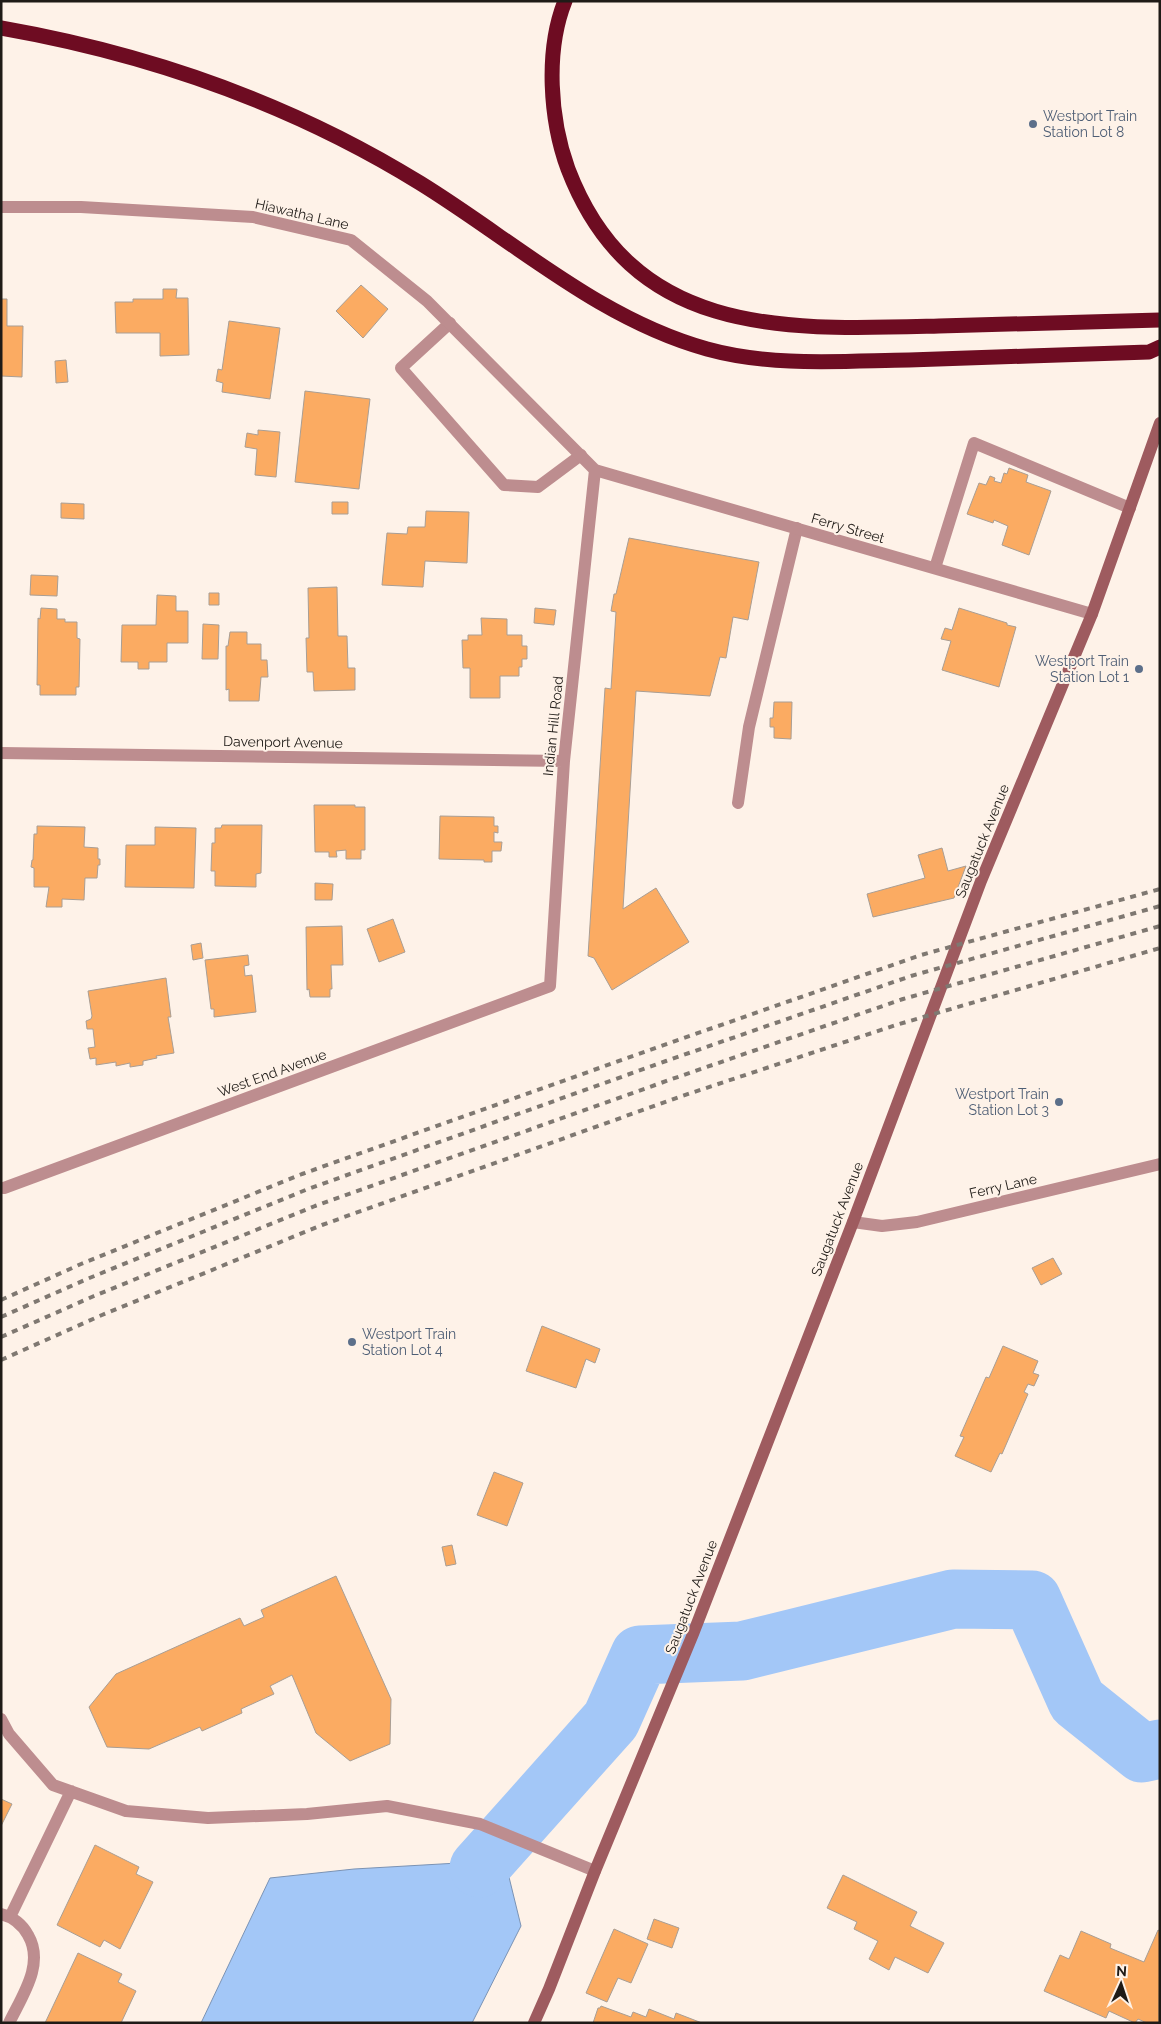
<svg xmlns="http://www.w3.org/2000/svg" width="1161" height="2024" viewBox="0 0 1161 2024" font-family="Raleway,sans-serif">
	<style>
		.water { fill: #a3c7f7; stroke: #7b93b4 }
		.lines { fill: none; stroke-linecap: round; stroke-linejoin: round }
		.river { stroke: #a3c7f7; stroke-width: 59 }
		.building { fill: #fbab62; stroke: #a99e94 }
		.service { stroke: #bd8d8f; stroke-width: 12 }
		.minor { stroke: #bd8d8f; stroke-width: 12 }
		.secondary { stroke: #9e5b5f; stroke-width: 12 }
		.motorway { stroke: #6e0c22; stroke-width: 15 }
		.rail { stroke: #7f7871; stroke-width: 4; stroke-dasharray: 6 6; stroke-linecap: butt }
		.service-dot { fill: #5c6f8a; stroke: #fef2e8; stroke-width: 2 }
		.labels { text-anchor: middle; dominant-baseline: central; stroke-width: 4; stroke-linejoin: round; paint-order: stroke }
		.service-label { font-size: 14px; fill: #4e5e75; stroke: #fef2e8; text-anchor: start }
		.street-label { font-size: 14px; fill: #1f1b17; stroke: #fef2e8 }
	</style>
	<rect width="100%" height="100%" fill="#fef2e8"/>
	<path class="water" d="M 458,1863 L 508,1873 L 521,1926 L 472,2023 L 201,2023 L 270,1878 L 354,1869 Z"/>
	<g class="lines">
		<path class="river" d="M 479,1868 L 611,1720 L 640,1655 L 742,1651 L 953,1599 L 1032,1600 L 1077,1701 L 1142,1753 L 1160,1749"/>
	</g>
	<path class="building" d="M 361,285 L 388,309 L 363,338 L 336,311 Z
		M 163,289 L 177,289 L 176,298 L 188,298 L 189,355 L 160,356 L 160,333 L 116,333 L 115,302 L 133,302 L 133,299 L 163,299 Z
		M 1,299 L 7,299 L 7,326 L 23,326 L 22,377 L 1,376 Z
		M 229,321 L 280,328 L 270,399 L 222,392 L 223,383 L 216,381 L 218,369 L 222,370 Z
		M 66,360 L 68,382 L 56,383 L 55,361 Z
		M 305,391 L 370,399 L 359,489 L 295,482 Z
		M 258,430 L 280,432 L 276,477 L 255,475 L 257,449 L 245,447 L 247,433 L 258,435 Z
		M 1009,468 L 1028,475 L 1026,482 L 1051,491 L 1029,555 L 1002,545 L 1008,526 L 994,520 L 993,523 L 967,514 L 979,483 L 986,485 L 990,476 L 995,478 L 994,481 L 1001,483 L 1004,473 L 1007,474 Z
		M 332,502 L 348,502 L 348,514 L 332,514 Z
		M 61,503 L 84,504 L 84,519 L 61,518 Z
		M 426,511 L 469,512 L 467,563 L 425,561 L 423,587 L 382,585 L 387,533 L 407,534 L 408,527 L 425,527 Z
		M 629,538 L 759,562 L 748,620 L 733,617 L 726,658 L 720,657 L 710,696 L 636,691 L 623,909 L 656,888 L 689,942 L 612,990 L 594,958 L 588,956 L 605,688 L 611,689 L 616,612 L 611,611 L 614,594 L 616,594 Z
		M 31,575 L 58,576 L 57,596 L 30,595 Z
		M 337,587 L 338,636 L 347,636 L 348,668 L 355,668 L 355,690 L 314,691 L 313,672 L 307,672 L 306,638 L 309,638 L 308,588 Z
		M 209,593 L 219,593 L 219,605 L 209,605 Z
		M 157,595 L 176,596 L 176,611 L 188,611 L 188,643 L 167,643 L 167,662 L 149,662 L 149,669 L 138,669 L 138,662 L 121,662 L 122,625 L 156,625 Z
		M 41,608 L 57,609 L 57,619 L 65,619 L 65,622 L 77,622 L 77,638 L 80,639 L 79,687 L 76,687 L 76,695 L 40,695 L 40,685 L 37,685 L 38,618 L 40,619 Z
		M 535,608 L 556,610 L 554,625 L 534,623 Z
		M 959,608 L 1007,623 L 1007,625 L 1016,627 L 999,687 L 942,670 L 951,641 L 941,639 L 945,628 L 952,630 Z
		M 481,618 L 507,619 L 507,635 L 522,635 L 522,646 L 527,646 L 527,659 L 522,659 L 522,667 L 519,667 L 519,676 L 500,676 L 500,698 L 470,698 L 470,668 L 463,668 L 462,640 L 468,640 L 468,635 L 482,635 Z
		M 203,624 L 219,625 L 218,659 L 202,659 Z
		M 230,632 L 247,632 L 247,644 L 261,644 L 261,660 L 267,660 L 268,677 L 261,677 L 259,701 L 229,701 L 229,689 L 226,690 L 226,646 L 228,646 Z
		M 774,702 L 792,702 L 791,739 L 774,738 L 774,727 L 770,727 L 770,718 L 773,718 Z
		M 314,805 L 355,805 L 355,807 L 365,807 L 365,850 L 361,850 L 361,859 L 346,859 L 346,850 L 336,851 L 337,857 L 329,857 L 329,852 L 315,852 Z
		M 440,816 L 494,817 L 494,826 L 498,826 L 498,833 L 494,832 L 494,842 L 502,842 L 501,851 L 492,851 L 492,862 L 484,862 L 484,860 L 439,859 Z
		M 222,825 L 262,825 L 261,873 L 256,874 L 256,887 L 215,886 L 215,871 L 211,871 L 212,843 L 215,843 L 215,828 L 221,828 Z
		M 37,826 L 85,827 L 84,847 L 98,848 L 98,859 L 100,859 L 100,865 L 98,865 L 97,878 L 85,878 L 84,900 L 62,899 L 62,907 L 46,907 L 49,887 L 34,887 L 34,868 L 31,867 L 32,860 L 33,860 L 34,834 L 37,834 Z
		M 155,827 L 196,828 L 194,888 L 125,887 L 126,845 L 155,845 Z
		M 942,848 L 948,871 L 966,866 L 954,898 L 873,917 L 867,894 L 925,878 L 918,855 Z
		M 315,883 L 333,884 L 332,900 L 315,900 Z
		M 393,919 L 405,952 L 379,962 L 367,929 Z
		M 342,926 L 343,965 L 331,965 L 332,989 L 330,989 L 330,997 L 310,997 L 309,989 L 307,990 L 306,927 Z
		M 201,943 L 203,958 L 193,960 L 191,945 Z
		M 248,955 L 249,965 L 244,966 L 245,976 L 252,975 L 256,1012 L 214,1017 L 214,1009 L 211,1009 L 205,960 Z
		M 166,978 L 171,1017 L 168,1017 L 174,1053 L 156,1056 L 157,1058 L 143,1061 L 143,1065 L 130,1067 L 130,1063 L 116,1066 L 116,1062 L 96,1065 L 96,1058 L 90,1059 L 88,1048 L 95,1047 L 93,1029 L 87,1029 L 86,1021 L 91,1019 L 92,1016 L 88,991 Z
		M 1053,1258 L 1062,1274 L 1041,1285 L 1032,1268 Z
		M 542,1326 L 600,1349 L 595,1363 L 586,1359 L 576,1388 L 526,1371 Z
		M 1003,1346 L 1038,1361 L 1033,1373 L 1039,1375 L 1034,1386 L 1028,1384 L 1024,1392 L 1028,1394 L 1002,1454 L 1000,1453 L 991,1472 L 955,1456 L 964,1437 L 960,1436 L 986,1377 L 989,1378 Z
		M 494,1472 L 523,1483 L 507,1526 L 477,1515 Z
		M 452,1545 L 456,1564 L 446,1566 L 442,1547 Z
		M 336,1576 L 391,1699 L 390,1744 L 350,1761 L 316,1733 L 292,1675 L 270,1686 L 274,1694 L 241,1709 L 242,1713 L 202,1731 L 200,1727 L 149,1749 L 107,1747 L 89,1707 L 116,1674 L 240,1618 L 244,1626 L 264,1617 L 261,1610 Z
		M 1,1799 L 12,1804 L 1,1826 Z
		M 95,1845 L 139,1867 L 136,1874 L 153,1882 L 120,1949 L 104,1940 L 100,1947 L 57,1925 Z
		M 843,1875 L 917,1912 L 910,1926 L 944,1943 L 928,1973 L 895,1957 L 889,1970 L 869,1959 L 878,1941 L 854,1929 L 857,1922 L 827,1908 Z
		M 654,1919 L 679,1928 L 672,1948 L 647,1939 Z
		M 614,1929 L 648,1944 L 631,1983 L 618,1978 L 607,2002 L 586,1993 Z
		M 1158,1930 L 1160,1931 L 1159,2023 L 1147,2023 L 1138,2019 L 1135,2023 L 1109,2011 L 1106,2018 L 1044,1991 L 1060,1955 L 1069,1959 L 1081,1931 L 1111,1944 L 1110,1948 L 1144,1962 Z
		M 78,1953 L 122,1974 L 118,1982 L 136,1991 L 121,2023 L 45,2023 Z
		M 601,2006 L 631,2017 L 633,2012 L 646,2017 L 649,2009 L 674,2019 L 676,2013 L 702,2023 L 593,2023 L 598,2008 L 600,2008 Z"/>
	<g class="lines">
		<path class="service" d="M 450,323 L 401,368 L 504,485 L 538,487 L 581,455
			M 935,568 L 974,443 L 1130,508
			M 738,803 L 749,727 L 797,528
			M 1,1719 L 9,1734 L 53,1785 L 126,1811 L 208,1818 L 307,1814 L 387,1806 L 480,1824 L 595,1871
			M 1,1914 C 13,1917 22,1924 28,1935 C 45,1964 22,1996 9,2023
			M 10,1917 L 71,1791"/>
		<path class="minor" d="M 1,207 L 81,207 L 253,217 L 351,240 L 427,301 L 595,470 L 1092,614
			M 1,753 L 564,761
			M 4,1188 L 550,986 L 564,761 L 595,470
			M 853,1222 L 882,1226 L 917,1222 L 1160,1164"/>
		<path class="secondary" d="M 534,2023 L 549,1989 L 595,1871 L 693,1634 L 853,1222 L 981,881 L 1092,614 L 1160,423"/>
		<path class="motorway" d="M 565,1 C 545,51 550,120 568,169 C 633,339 787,330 939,326 C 1012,324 1086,322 1160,320
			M 1,28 C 149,54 292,104 420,183 C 514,241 599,319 707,349 C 772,367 842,361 909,360 C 989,357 1069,355 1149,352 L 1160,347"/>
		<path class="rail" d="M 1,1300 L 81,1264 L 302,1174 L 661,1046 L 921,955 L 1160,889
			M 1,1317 L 87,1279 L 308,1189 L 666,1061 L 911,976 L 1160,906
			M 1,1337 L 94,1296 L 315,1206 L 672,1079 L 903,999 L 1160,926
			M 1,1360 L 102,1315 L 322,1225 L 679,1097 L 896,1025 L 1160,948"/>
	</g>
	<g class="service-dot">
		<circle cx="1033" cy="124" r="5"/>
		<circle cx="1139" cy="669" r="5"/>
		<circle cx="1059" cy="1102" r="5"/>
		<circle cx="352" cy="1342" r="5"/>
	</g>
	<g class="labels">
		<g class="service-label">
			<text x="1043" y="116">Westport Train<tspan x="1043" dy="16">Station Lot 8</tspan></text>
			<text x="1129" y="661" text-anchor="end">Westport Train<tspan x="1129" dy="16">Station Lot 1</tspan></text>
			<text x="1049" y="1094" text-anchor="end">Westport Train<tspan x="1049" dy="16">Station Lot 3</tspan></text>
			<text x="362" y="1334">Westport Train<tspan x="362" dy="16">Station Lot 4</tspan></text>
		</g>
		<g class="street-label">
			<text transform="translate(302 214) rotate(13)">Hiawatha Lane</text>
			<text transform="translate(848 528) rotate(16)">Ferry Street</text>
			<text transform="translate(553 726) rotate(-84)">Indian Hill Road</text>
			<text transform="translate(283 742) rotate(1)">Davenport Avenue</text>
			<text transform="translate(982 841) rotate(-68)">Saugatuck Avenue</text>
			<text transform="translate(272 1073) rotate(-20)">West End Avenue</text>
			<text transform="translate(1003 1186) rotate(-13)">Ferry Lane</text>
			<text transform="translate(837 1219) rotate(-69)">Saugatuck Avenue</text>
			<text transform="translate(691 1597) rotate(-69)">Saugatuck Avenue</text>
		</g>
	</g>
	<rect width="1161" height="2024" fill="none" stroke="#1f1b17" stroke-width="5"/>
	<g transform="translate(1121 1984) rotate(3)" stroke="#fef2e8" stroke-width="4" paint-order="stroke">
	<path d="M0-4L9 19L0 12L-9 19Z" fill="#1f1b17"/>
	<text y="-8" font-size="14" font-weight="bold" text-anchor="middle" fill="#1f1b17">N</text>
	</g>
</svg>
